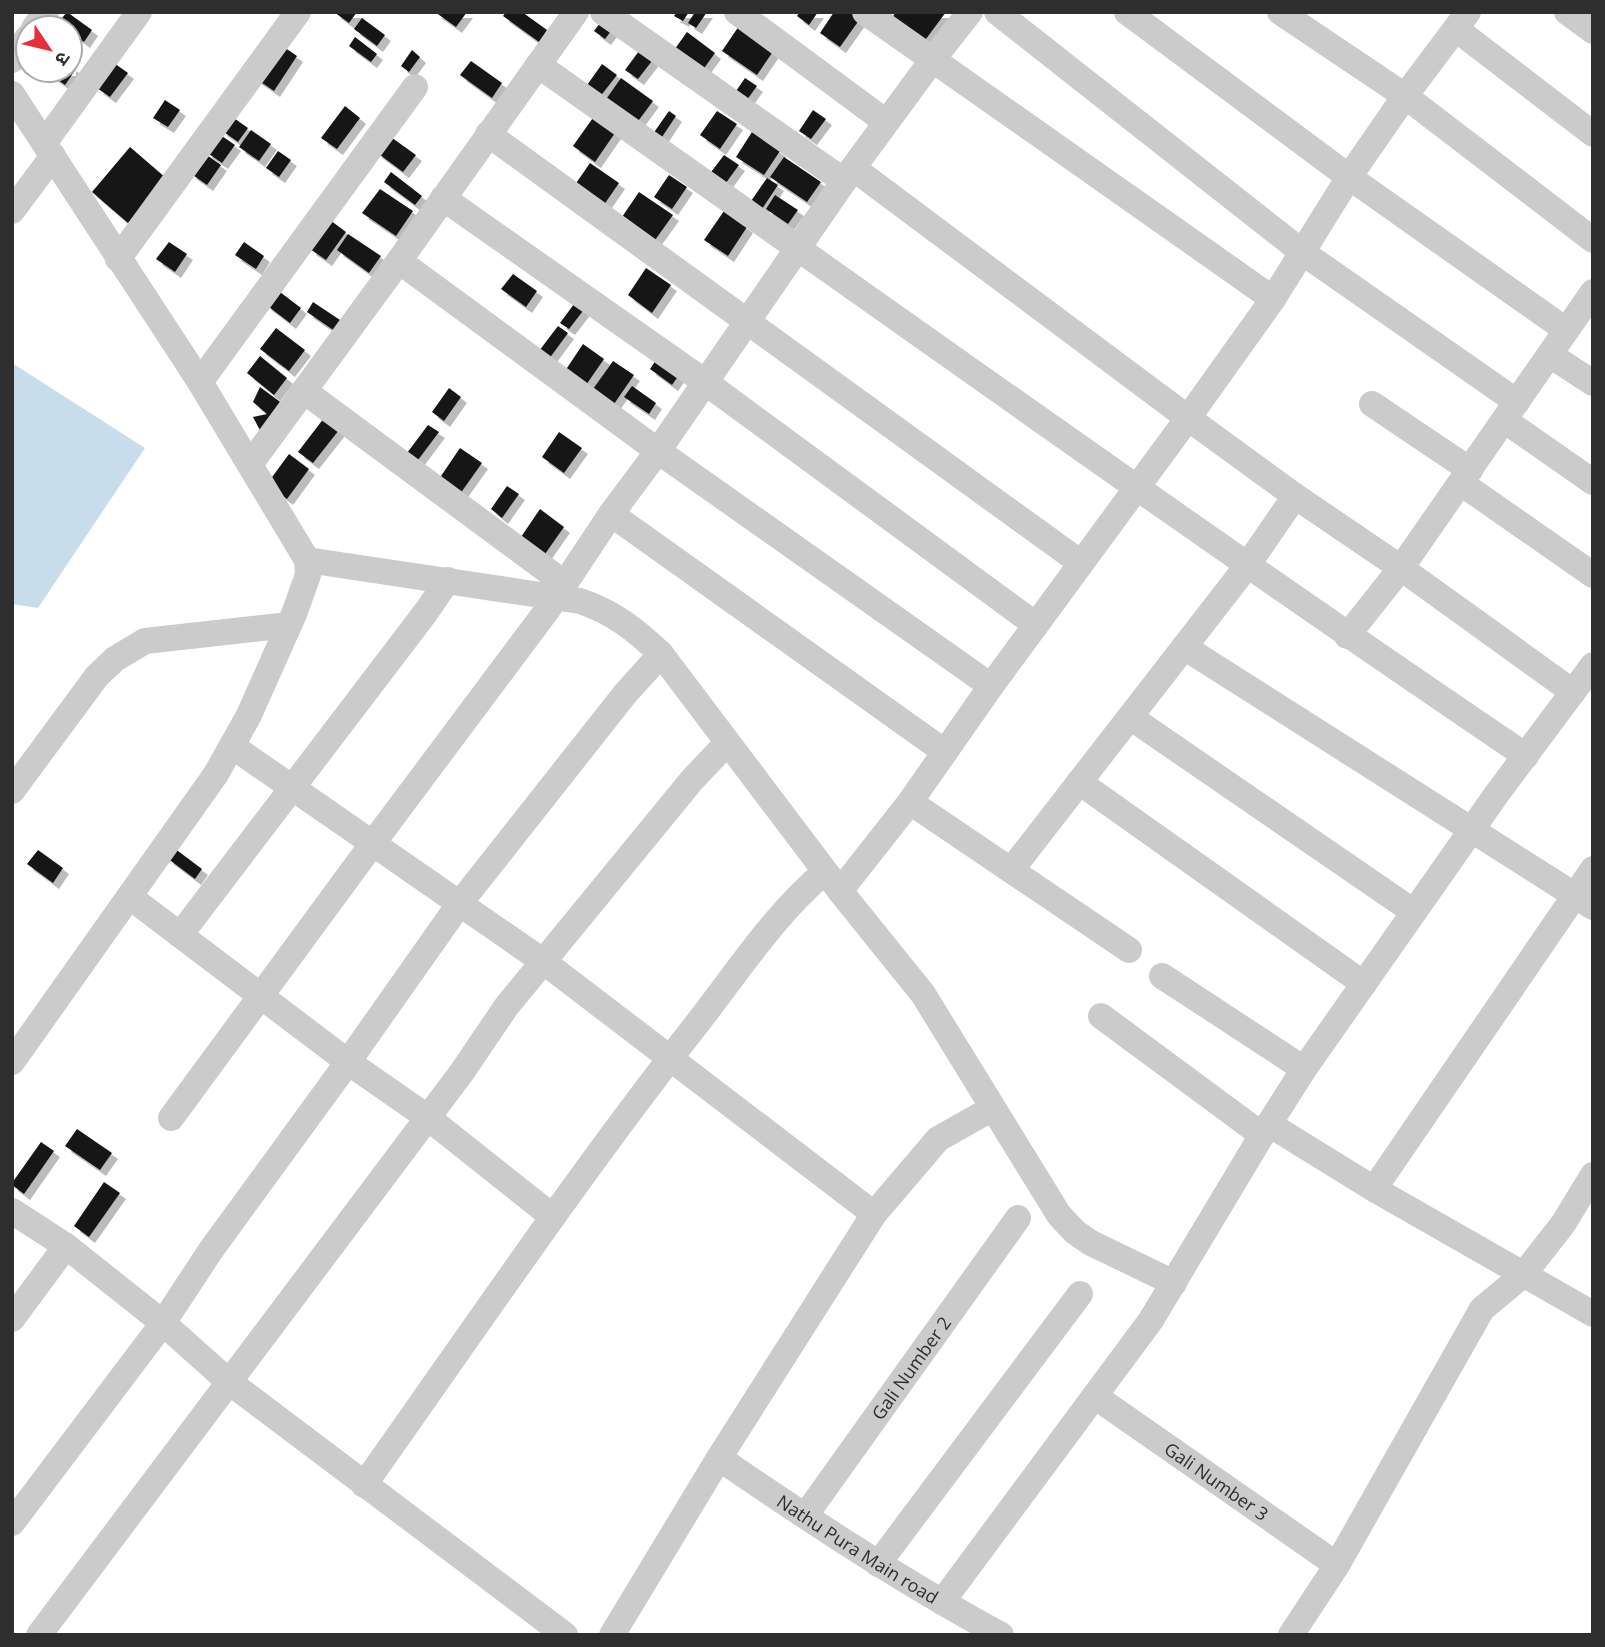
<svg xmlns="http://www.w3.org/2000/svg" width="1605" height="1647" viewBox="0 0 1605 1647" font-family="'Open Sans','Noto Sans Devanagari',sans-serif">
	<style>
		.water { fill: #c7ddeb }
		.building { fill: #151515; filter: url(#shadow) }
		.lines { fill: none; stroke-linecap: round; stroke-linejoin: round }
		.minor { stroke: #cbcbcb; stroke-width: 26 }
		.labels { text-anchor: middle; dominant-baseline: central; stroke-width: 7; stroke-linejoin: round; paint-order: stroke }
		.street-label { font-size: 18px; fill: #2e2e2e; stroke: #fff }
	</style>
	<defs>
		<filter id="shadow"><feDropShadow dx="6" dy="6" stdDeviation="0" flood-color="#0004"/></filter>
	</defs>
	<rect width="100%" height="100%" fill="#fff"/>
	<path class="water" d="M 12,363 L 145,448 L 38,608 L 12,604 Z"/>
	<path class="building" d="M 67,12 L 92,30 L 84,42 L 70,32 L 70,28 L 64,28 L 58,23 Z
		M 334,12 L 357,12 L 349,23 Z
		M 435,12 L 467,12 L 456,27 Z
		M 506,12 L 522,12 L 547,30 L 539,42 L 503,16 Z
		M 677,12 L 689,12 L 683,21 L 674,16 Z
		M 695,12 L 707,12 L 696,28 L 688,23 Z
		M 800,12 L 818,12 L 809,25 L 797,16 Z
		M 834,12 L 856,12 L 862,16 L 840,47 L 820,33 Z
		M 896,12 L 946,12 L 923,43 L 891,19 Z
		M 362,18 L 385,35 L 377,46 L 354,29 Z
		M 603,19 L 614,27 L 605,39 L 594,31 Z
		M 739,26 L 774,50 L 757,75 L 722,51 Z
		M 687,32 L 715,53 L 700,74 L 672,53 Z
		M 355,37 L 377,54 L 371,62 L 349,46 Z
		M 278,43 L 297,56 L 274,91 L 255,78 Z
		M 642,47 L 655,57 L 638,79 L 625,70 Z
		M 412,50 L 420,57 L 409,72 L 401,66 Z
		M 471,61 L 502,83 L 492,98 L 460,75 Z
		M 114,63 L 128,73 L 110,97 L 97,88 Z
		M 602,64 L 617,75 L 599,98 L 585,88 Z
		M 70,65 L 76,69 L 65,85 L 44,70 L 70,70 Z
		M 621,78 L 653,101 L 633,128 L 602,105 Z
		M 745,78 L 757,86 L 741,108 L 730,100 Z
		M 165,100 L 180,110 L 168,127 L 153,118 Z
		M 345,106 L 360,118 L 337,149 L 321,138 Z
		M 813,110 L 826,119 L 811,139 L 799,131 Z
		M 669,111 L 676,116 L 658,143 L 650,138 Z
		M 717,111 L 737,124 L 720,149 L 700,135 Z
		M 595,115 L 617,130 L 595,162 L 573,146 Z
		M 231,116 L 248,128 L 238,142 L 221,130 Z
		M 251,130 L 271,144 L 259,161 L 239,147 Z
		M 752,132 L 780,151 L 764,175 L 736,157 Z
		M 219,134 L 235,145 L 222,163 L 206,152 Z
		M 388,135 L 416,155 L 403,172 L 376,152 Z
		M 130,147 L 166,178 L 128,223 L 92,192 Z
		M 278,151 L 291,160 L 279,177 L 266,168 Z
		M 204,153 L 221,165 L 207,185 L 190,173 Z
		M 724,155 L 739,165 L 720,191 L 705,180 Z
		M 784,157 L 821,182 L 807,202 L 770,177 Z
		M 590,163 L 619,183 L 599,212 L 570,192 Z
		M 391,172 L 422,196 L 415,205 L 384,182 Z
		M 669,175 L 687,187 L 672,209 L 654,197 Z
		M 767,178 L 778,185 L 758,215 L 747,207 Z
		M 380,189 L 413,211 L 396,236 L 362,213 Z
		M 639,192 L 673,215 L 655,240 L 622,217 Z
		M 775,195 L 798,210 L 788,224 L 766,209 Z
		M 724,211 L 747,227 L 728,256 L 704,240 Z
		M 330,220 L 346,232 L 326,260 L 310,249 Z
		M 348,234 L 381,256 L 369,273 L 337,250 Z
		M 169,242 L 187,254 L 175,272 L 156,259 Z
		M 244,242 L 264,256 L 256,269 L 235,255 Z
		M 646,268 L 671,285 L 652,313 L 628,295 Z
		M 513,274 L 537,291 L 526,307 L 501,289 Z
		M 276,289 L 301,308 L 290,323 L 265,304 Z
		M 577,300 L 586,307 L 569,329 L 560,323 Z
		M 313,302 L 346,324 L 339,334 L 307,312 Z
		M 558,326 L 568,333 L 549,359 L 539,351 Z
		M 276,328 L 305,350 L 289,371 L 260,349 Z
		M 583,344 L 604,359 L 586,385 L 565,371 Z
		M 260,356 L 287,378 L 274,395 L 247,373 Z
		M 658,357 L 681,372 L 672,385 L 650,369 Z
		M 613,361 L 634,375 L 614,404 L 593,389 Z
		M 632,386 L 656,403 L 649,414 L 624,397 Z
		M 260,387 L 287,407 L 263,436 L 253,417 L 267,414 L 253,402 Z
		M 449,388 L 461,397 L 444,421 L 432,412 Z
		M 324,418 L 339,430 L 313,463 L 298,452 Z
		M 428,425 L 439,432 L 418,460 L 407,453 Z
		M 559,432 L 582,448 L 564,473 L 542,457 Z
		M 460,448 L 482,463 L 460,494 L 439,479 Z
		M 289,454 L 309,469 L 287,499 L 267,484 Z
		M 507,486 L 519,494 L 502,518 L 491,509 Z
		M 540,509 L 564,527 L 545,554 L 521,537 Z
		M 174,848 L 202,869 L 195,879 L 167,858 Z
		M 38,850 L 63,868 L 53,883 L 27,864 Z
		M 77,1129 L 112,1153 L 100,1170 L 65,1146 Z
		M 41,1142 L 54,1151 L 24,1194 L 12,1185 L 12,1183 Z
		M 104,1182 L 120,1193 L 89,1237 L 74,1226 Z"/>
	<g class="lines">
		<g class="minor">
			<path d="M 603,12 L 844,181"/>
			<path d="M 737,12 L 886,122"/>
			<path d="M 865,12 L 1273,299"/>
			<path d="M 997,12 L 1302,252 L 1517,402"/>
			<path d="M 1127,12 L 1349,177 L 1566,330"/>
			<path d="M 1280,12 L 1405,96 L 1593,240"/>
			<path d="M 1567,12 L 1593,31"/>
			<path d="M 34,28 L 46,12"/>
			<path d="M 1456,29 L 1593,134"/>
			<path d="M 12,60 L 28,37"/>
			<path d="M 538,65 C 867,296 1193,531 1526,756"/>
			<path d="M 12,94 L 200,382 L 307,560 L 308,575 L 294,614 L 249,715 L 216,774 L 12,1062"/>
			<path d="M 488,134 L 1081,563"/>
			<path d="M 45,142 L 139,12"/>
			<path d="M 853,168 L 1188,418 L 1295,496 L 1401,568 L 1593,292"/>
			<path d="M 443,198 L 705,382 L 1036,625"/>
			<path d="M 12,211 L 53,156"/>
			<path d="M 118,259 L 298,12"/>
			<path d="M 399,261 L 658,451 L 991,686"/>
			<path d="M 1550,355 L 1593,383"/>
			<path d="M 200,382 L 415,87"/>
			<path d="M 304,391 L 564,583"/>
			<path d="M 1372,404 L 1470,470"/>
			<path d="M 1504,420 L 1593,482"/>
			<path d="M 251,463 L 399,261 L 576,12"/>
			<path d="M 1461,483 L 1593,575"/>
			<path d="M 611,514 L 945,752"/>
			<path d="M 307,560 L 580,601 C 613,612 636,630 661,654 L 840,891 L 923,994 L 1059,1215 L 1075,1232 L 1091,1243 L 1174,1283"/>
			<path d="M 1347,636 L 1401,568 L 1573,692"/>
			<path d="M 1184,647 L 1593,907"/>
			<path d="M 1130,717 L 1414,912"/>
			<path d="M 232,746 L 544,962 L 874,1214"/>
			<path d="M 1079,782 L 1364,984"/>
			<path d="M 12,791 L 97,676 L 115,659 L 145,641 L 289,625"/>
			<path d="M 910,802 L 1129,950"/>
			<path d="M 1012,869 L 1247,566 L 1295,496"/>
			<path d="M 840,891 L 910,802 L 991,686 L 1188,418 L 1273,299 L 1349,177 L 1405,96 L 1468,12"/>
			<path d="M 130,897 L 348,1062 L 427,1117 L 553,1217"/>
			<path d="M 180,935 L 426,612 L 448,580"/>
			<path d="M 1162,976 L 1304,1069"/>
			<path d="M 1101,1016 L 1262,1135"/>
			<path d="M 171,1118 L 373,843 L 548,609 L 611,514 L 658,451 L 853,168 L 933,59 L 970,12"/>
			<path d="M 1269,1124 L 1374,1189 L 1593,1314"/>
			<path d="M 1374,1189 L 1593,869"/>
			<path d="M 12,1211 L 66,1246 L 163,1323 L 228,1381 L 565,1635"/>
			<path d="M 12,1319 L 66,1246"/>
			<path id="s1" d="M 1096,1397 L 1337,1565"/>
			<path id="s2" d="M 719,1458 C 811,1521 903,1582 1001,1635"/>
			<path d="M 364,1485 C 473,1331 579,1174 696,1025 C 736,974 775,913 825,872"/>
			<path id="s3" d="M 805,1516 L 1018,1218"/>
			<path d="M 12,1523 L 163,1323 L 211,1250 L 348,1062 L 460,903 L 625,694 L 661,654"/>
			<path d="M 878,1564 L 1080,1294"/>
			<path d="M 942,1602 L 1151,1320 L 1262,1135 L 1304,1069 L 1496,795 L 1593,665"/>
			<path d="M 39,1635 L 462,1072 L 506,1007 L 692,780 L 727,743"/>
			<path d="M 612,1635 L 719,1458 L 874,1214 L 938,1139 L 993,1108"/>
			<path d="M 1291,1635 L 1337,1565 L 1482,1309 L 1524,1274 L 1563,1224 L 1593,1175"/>
		</g>
	</g>
	<g class="labels">
		<g class="street-label">
			<text stroke="none"><textPath href="#s3" startOffset="182">Gali Number 2</textPath></text>
			<text stroke="none"><textPath href="#s1" startOffset="147">Gali Number 3</textPath></text>
			<text stroke="none"><textPath href="#s2" startOffset="166">Nathu Pura Main road</textPath></text>
		</g>
	</g>
	<rect width="1605" height="1647" fill="none" stroke="#2e2e2e" stroke-width="28"/>
	<g transform="translate(49 49) rotate(125)"><circle r="33" fill="#ffffff" stroke="#ababab" stroke-width="2"/>
	<path d="M0-5L12 26L0 18L-12 26Z" fill="#e52f3a"/>
	<text y="-10" font-size="19" font-weight="bold" text-anchor="middle" fill="#2e2e2e">उ</text>
	</g>
</svg>
